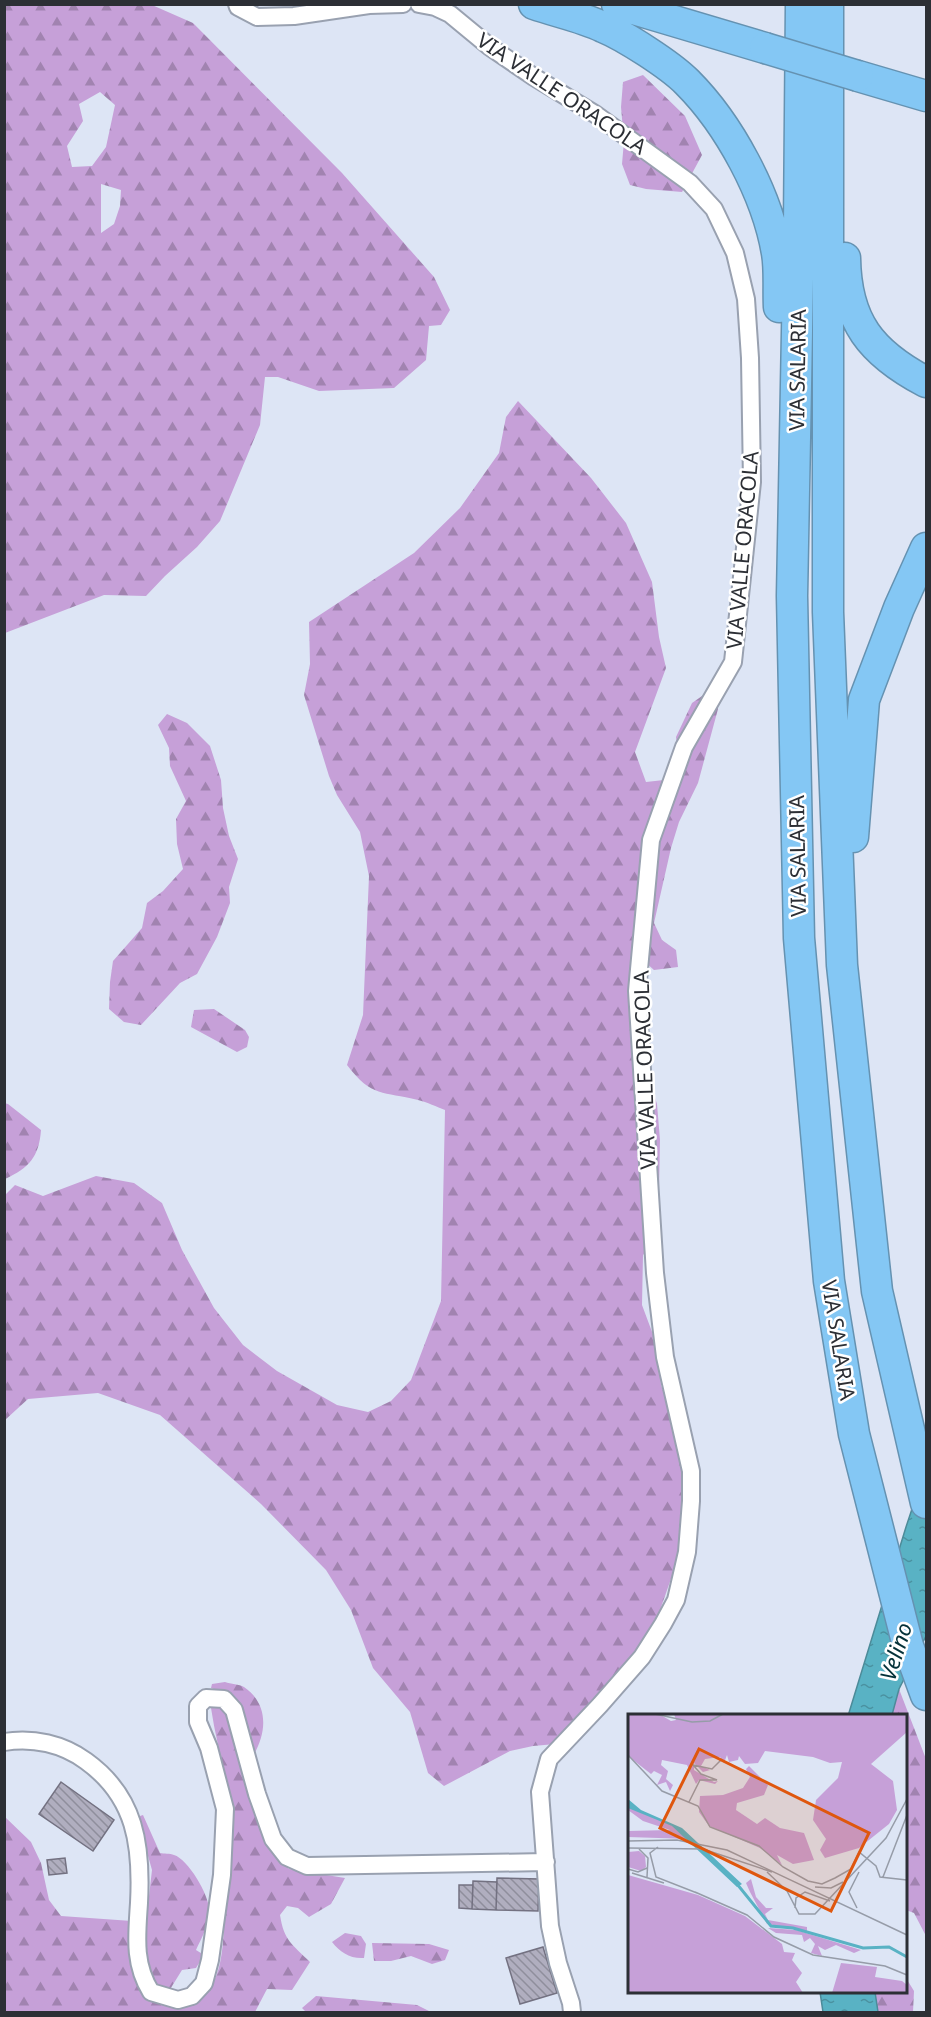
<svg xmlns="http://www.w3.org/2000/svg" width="931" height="2017" viewBox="0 0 931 2017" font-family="'Noto Sans',sans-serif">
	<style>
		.forest { fill: url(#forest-firs); fill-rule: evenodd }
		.water { fill: url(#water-ripples); stroke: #4c8b99; stroke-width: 1.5 }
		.building { fill: url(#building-back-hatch); stroke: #737181; stroke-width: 1.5 }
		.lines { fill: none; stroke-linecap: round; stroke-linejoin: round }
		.street-casing { stroke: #99a1b0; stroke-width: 20 }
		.highway-casing { stroke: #6592b1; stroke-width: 33 }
		.street { stroke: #fff; stroke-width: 16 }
		.highway { stroke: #84c7f4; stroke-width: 30 }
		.highway-bridge-casing { stroke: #6592b1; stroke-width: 33; stroke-linecap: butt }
		.highway-bridge { stroke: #84c7f4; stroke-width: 30 }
		.labels { text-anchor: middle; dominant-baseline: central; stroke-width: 5; stroke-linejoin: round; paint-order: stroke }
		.street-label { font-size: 21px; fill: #2c2f35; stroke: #fff }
		.water-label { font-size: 22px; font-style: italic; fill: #043139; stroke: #fff }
		.inset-river { fill: none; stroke: #59b2c4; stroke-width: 3 }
		.inset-road { fill: none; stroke: #969ca8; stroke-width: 1.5 }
		.view { fill: #df570e; fill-opacity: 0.15; stroke: #df570e; stroke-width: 3 }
		.inset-edge { fill: none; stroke: #2c2f35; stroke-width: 3 }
	</style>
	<defs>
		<pattern id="forest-firs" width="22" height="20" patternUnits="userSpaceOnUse" patternTransform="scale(1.5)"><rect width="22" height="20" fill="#c6a0d8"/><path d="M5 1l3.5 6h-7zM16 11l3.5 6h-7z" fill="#a183b0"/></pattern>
		<pattern id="water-ripples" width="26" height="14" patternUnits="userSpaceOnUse" patternTransform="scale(1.5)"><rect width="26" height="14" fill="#59b2c4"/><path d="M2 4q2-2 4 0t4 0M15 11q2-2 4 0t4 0" fill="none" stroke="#4a91a0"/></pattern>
		<pattern id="building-back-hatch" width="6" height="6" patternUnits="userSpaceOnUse" patternTransform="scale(1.5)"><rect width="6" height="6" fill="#b0aebf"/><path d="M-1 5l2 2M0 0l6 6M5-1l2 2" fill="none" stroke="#8f8e9c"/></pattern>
	</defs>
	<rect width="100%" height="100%" fill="#dde5f5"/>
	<path class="forest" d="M 5,4 L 152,5 L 193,23 L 342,173 L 434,277 L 450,310 L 441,325 L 429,326 L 426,360 L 394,388 L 319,391 L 278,377 L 265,377 L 260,425 L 220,521 L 197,547 L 165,576 L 146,596 L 104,595 L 5,633 ZM 100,92 L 115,105 L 106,147 L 92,166 L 72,167 L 67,146 L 83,121 L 79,104 ZM 101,184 L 121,190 L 120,206 L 114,224 L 101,233 Z
		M 643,75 L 685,116 L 702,155 L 682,192 L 646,189 L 630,185 L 622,164 L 624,141 L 621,107 L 623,82 Z
		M 518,401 L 591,478 L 626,523 L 652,582 L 659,637 L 666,668 L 635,752 L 646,782 L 664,780 L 679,766 L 676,737 L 692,703 L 715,687 L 718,709 L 698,783 L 679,822 L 671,848 L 654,923 L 662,940 L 676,950 L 678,967 L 654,970 L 644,961 L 641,1054 L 657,1104 L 660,1140 L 658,1239 L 643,1255 L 642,1305 L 658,1348 L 661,1385 L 673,1419 L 681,1461 L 684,1497 L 678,1559 L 660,1610 L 641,1644 L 613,1683 L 600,1717 L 578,1742 L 533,1746 L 510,1751 L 444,1786 L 428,1773 L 410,1712 L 373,1668 L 351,1610 L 326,1570 L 261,1504 L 160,1415 L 98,1393 L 28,1399 L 5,1420 L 5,1195 L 15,1185 L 43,1196 L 96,1176 L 134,1183 L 162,1203 L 182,1250 L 214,1308 L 243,1345 L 277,1371 L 337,1405 L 368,1412 L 391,1401 L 411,1380 L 441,1301 L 445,1110 C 437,1107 427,1102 418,1100 C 383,1091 372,1098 347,1065 L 363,1015 L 369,876 L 360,832 L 337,795 L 329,776 L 304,695 L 310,664 L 309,622 L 414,553 L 460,508 L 499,453 L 506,417 Z
		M 167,714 L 187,723 L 210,746 L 221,780 L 223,808 L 229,836 L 238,859 L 229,887 L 230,903 L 217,937 L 197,974 L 180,983 L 141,1025 L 124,1022 L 109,1009 L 110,982 L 113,961 L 142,928 L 147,903 L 163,891 L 183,869 L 177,844 L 176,819 L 186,801 L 170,766 L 169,748 L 158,725 Z
		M 214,1009 L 245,1030 L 249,1037 L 247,1047 L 237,1052 L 191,1027 L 194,1010 Z
		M 4,1103 L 8,1104 L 41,1130 C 39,1157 29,1168 5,1179 Z
		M 225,1682 C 231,1684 239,1684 244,1687 C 269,1704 267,1733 253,1756 L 243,1746 C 245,1712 247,1700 211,1688 L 212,1684 Z
		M 899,1689 L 926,1759 L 926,1936 L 914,1913 L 906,1910 L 906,1716 L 886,1716 Z
		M 221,1707 L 229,1710 L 278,1857 L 289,1869 L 345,1878 L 331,1904 L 309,1917 L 298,1908 L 287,1906 L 280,1915 C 284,1941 292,1944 310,1962 L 292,1990 L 267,1989 L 255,2012 L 5,2012 L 4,1816 L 31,1842 L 41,1863 L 49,1900 L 61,1916 L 146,1922 L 152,1870 L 137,1817 L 143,1815 L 160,1853 C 164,1854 170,1853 174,1855 C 188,1859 209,1895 209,1909 C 210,1924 202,1937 196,1950 L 204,1955 L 196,1968 L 182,1970 L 169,1991 L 143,1993 C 157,2004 160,2003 177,2004 C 186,2005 190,2004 198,1999 C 229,1981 222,1925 226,1893 C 228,1873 233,1855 233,1834 C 232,1791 217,1750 211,1708 Z
		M 345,1933 L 361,1936 L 366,1944 L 364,1958 C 350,1959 340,1952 332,1942 Z
		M 372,1943 L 429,1944 L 449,1950 L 445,1960 L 432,1964 L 411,1956 L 391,1961 L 374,1961 Z
		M 906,1978 L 914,1991 L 913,2012 L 870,2012 L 867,1992 L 906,1992 Z
		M 316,1996 L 417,2005 L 431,2012 L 306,2012 L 302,2008 Z"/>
	<path class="water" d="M 926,1467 L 926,1636 L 899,1689 L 892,1715 L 848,1716 L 906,1527 Z
		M 820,1992 L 875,1992 L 878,2012 L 823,2012 Z"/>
	<path class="building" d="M 61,1782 L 114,1820 L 93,1851 L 39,1814 Z
		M 65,1858 L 67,1873 L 49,1875 L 47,1860 Z
		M 497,1878 L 539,1879 L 538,1911 L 496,1910 Z
		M 473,1881 L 497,1882 L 496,1910 L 472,1909 Z
		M 459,1885 L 473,1885 L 472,1909 L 459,1908 Z
		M 543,1947 L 557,1993 L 520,2004 L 506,1958 Z"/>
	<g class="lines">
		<g class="street-casing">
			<path id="street" d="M 237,4 L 238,7 L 257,17 L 294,16 L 369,5 L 403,4
				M 419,4 L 435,7 L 450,14 L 490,47 L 534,77 L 595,114 L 690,183 L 714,209 L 735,253 L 746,299 L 750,358 L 752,482 L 733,662 L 684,747 L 651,840 L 637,991 L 655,1273 L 665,1357 L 691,1471 L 691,1501 L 687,1552 L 676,1600 L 663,1624 L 642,1657 L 600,1705 L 549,1759 L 540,1792 L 550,1926 L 558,1963 L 571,2003 L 572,2012
				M 4,1742 C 33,1737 63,1744 86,1761 C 136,1797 142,1846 139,1903 C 137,1935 133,1963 151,1992 L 178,2000 L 192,1996 L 204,1983 L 210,1960 L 222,1875 L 225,1809 L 209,1748 L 198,1722 L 198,1706 L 206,1698 L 224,1699 L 234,1710 L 257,1794 L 273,1839 L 287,1857 L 307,1866 L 546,1862"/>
		</g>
		<g class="highway-casing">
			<path id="highway" d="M 534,4 C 557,12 582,17 603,27 C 625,36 670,65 687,82 C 729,124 767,194 777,253 C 780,270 778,290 779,307
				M 617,4 L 765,48
				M 801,4 L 799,226 L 792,596 L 799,938 L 829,1281 L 854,1434 L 908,1646 L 926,1695
				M 828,4 L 828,612 L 842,965 L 877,1291 L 926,1503
				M 858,76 L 926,96
				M 845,258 C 846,322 871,353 926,382
				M 853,837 L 864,700 L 899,608 L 926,548"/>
		</g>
		<use href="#street" class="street"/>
		<use href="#highway" class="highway"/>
		<g class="highway-bridge-casing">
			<path id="highway-bridge" d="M 765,48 L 858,76"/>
		</g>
		<use href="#highway-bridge" class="highway-bridge"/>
	</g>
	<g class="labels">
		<g class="street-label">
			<text transform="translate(562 93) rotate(34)">VIA VALLE ORACOLA</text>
			<text transform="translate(797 370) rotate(-89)">VIA SALARIA</text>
			<text transform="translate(742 550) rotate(-85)">VIA VALLE ORACOLA</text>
			<text transform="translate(797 856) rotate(-91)">VIA SALARIA</text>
			<text transform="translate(644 1070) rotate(-92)">VIA VALLE ORACOLA</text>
			<text transform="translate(839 1340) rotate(81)">VIA SALARIA</text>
		</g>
		<g class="water-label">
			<text transform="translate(895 1651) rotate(-72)">Velino</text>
		</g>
	</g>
	<g transform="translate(628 1714)">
		<rect width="279" height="279" fill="#dde5f5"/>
		<path d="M 0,0 L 31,0 L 43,7 L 48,6 L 46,0 L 279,0 L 279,18 L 243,50 L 265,67 L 269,96 L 261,110 L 231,134 L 197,144 L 192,136 L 198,125 L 185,106 L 188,86 L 210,64 L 214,48 L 202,49 L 185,43 L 137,37 L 130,49 L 117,50 L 111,42 L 110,46 L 101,48 L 99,41 L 96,49 L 92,43 L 77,45 L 73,52 L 82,56 L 75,58 L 66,49 L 66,56 L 86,68 L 90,67 L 87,70 L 71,66 L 68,70 L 59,51 L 34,46 L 33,51 L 40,57 L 38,65 L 45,71 L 42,77 L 38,68 L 29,71 L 34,61 L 26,57 L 23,60 L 0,42 ZM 121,52 L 140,71 L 136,81 L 109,89 L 108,96 L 129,110 L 137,104 L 152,114 L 176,119 L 186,146 L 165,150 L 149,141 L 154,151 L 132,134 L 81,112 L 71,98 L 72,82 L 95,81 L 115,74 L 122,63 L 118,55 ZM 0,91 L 45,112 L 61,125 L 0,123 L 0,117 L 42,116 L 15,107 L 0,96 ZM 11,137 L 17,142 L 18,153 L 13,157 L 0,153 L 0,138 ZM 0,161 L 70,181 L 117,202 L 154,230 L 156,238 L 167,239 L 164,246 L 174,259 L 168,268 L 175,279 L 0,279 ZM 123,165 L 128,183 L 138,194 L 145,194 L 137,200 L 140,206 L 179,213 L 179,217 L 139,210 L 122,178 L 118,169 ZM 140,214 L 168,216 L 233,236 L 226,239 L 208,231 L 197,236 L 190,232 L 194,242 L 183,239 L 187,230 L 182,224 L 176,228 L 174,221 L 148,219 ZM 213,249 L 249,253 L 247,263 L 274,267 L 279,271 L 279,279 L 204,279 Z" fill="#c6a0d8"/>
		<path d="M 0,85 L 13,96 L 54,114 L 114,170 L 109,173 L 44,112 L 0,94 Z" fill="#59b2c4"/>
		<path class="inset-river" d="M 109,170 L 143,212 L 165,214 L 235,234 L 261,233 L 279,243"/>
		<path class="inset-road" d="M 27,0 L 64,8 L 82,7 L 95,0M 0,41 L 34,77 L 70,92 L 82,113 L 131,132 L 155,153 L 180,167 L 194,170 L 207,164 L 223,155 L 231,138 L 248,152 L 252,163 L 279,166M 61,88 L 72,66 L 89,66 L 73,60 L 65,51 L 84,55 L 94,45M 0,127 L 49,126 L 99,136 L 279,221M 30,133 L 22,139 L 28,163 L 69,179M 0,134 L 75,135 L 144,158M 11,135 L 20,144 L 19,163M 0,155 L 10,158 L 19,154M 139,158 L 159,177 L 171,200 L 187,200 L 258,124 L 279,85M 4,159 L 36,169M 255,163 L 279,101M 187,173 L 203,174 L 215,168M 67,178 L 119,201 L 146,223 L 185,241 L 257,252 L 279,261M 167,194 L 168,184 L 177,178 L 202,187M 229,194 L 221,178 L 231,158"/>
		<path class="view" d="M 71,35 L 241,119 L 203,197 L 32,114 Z"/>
		<rect width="279" height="279" class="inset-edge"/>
	</g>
	<rect width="931" height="2017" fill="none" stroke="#2c2f35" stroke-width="12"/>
</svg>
